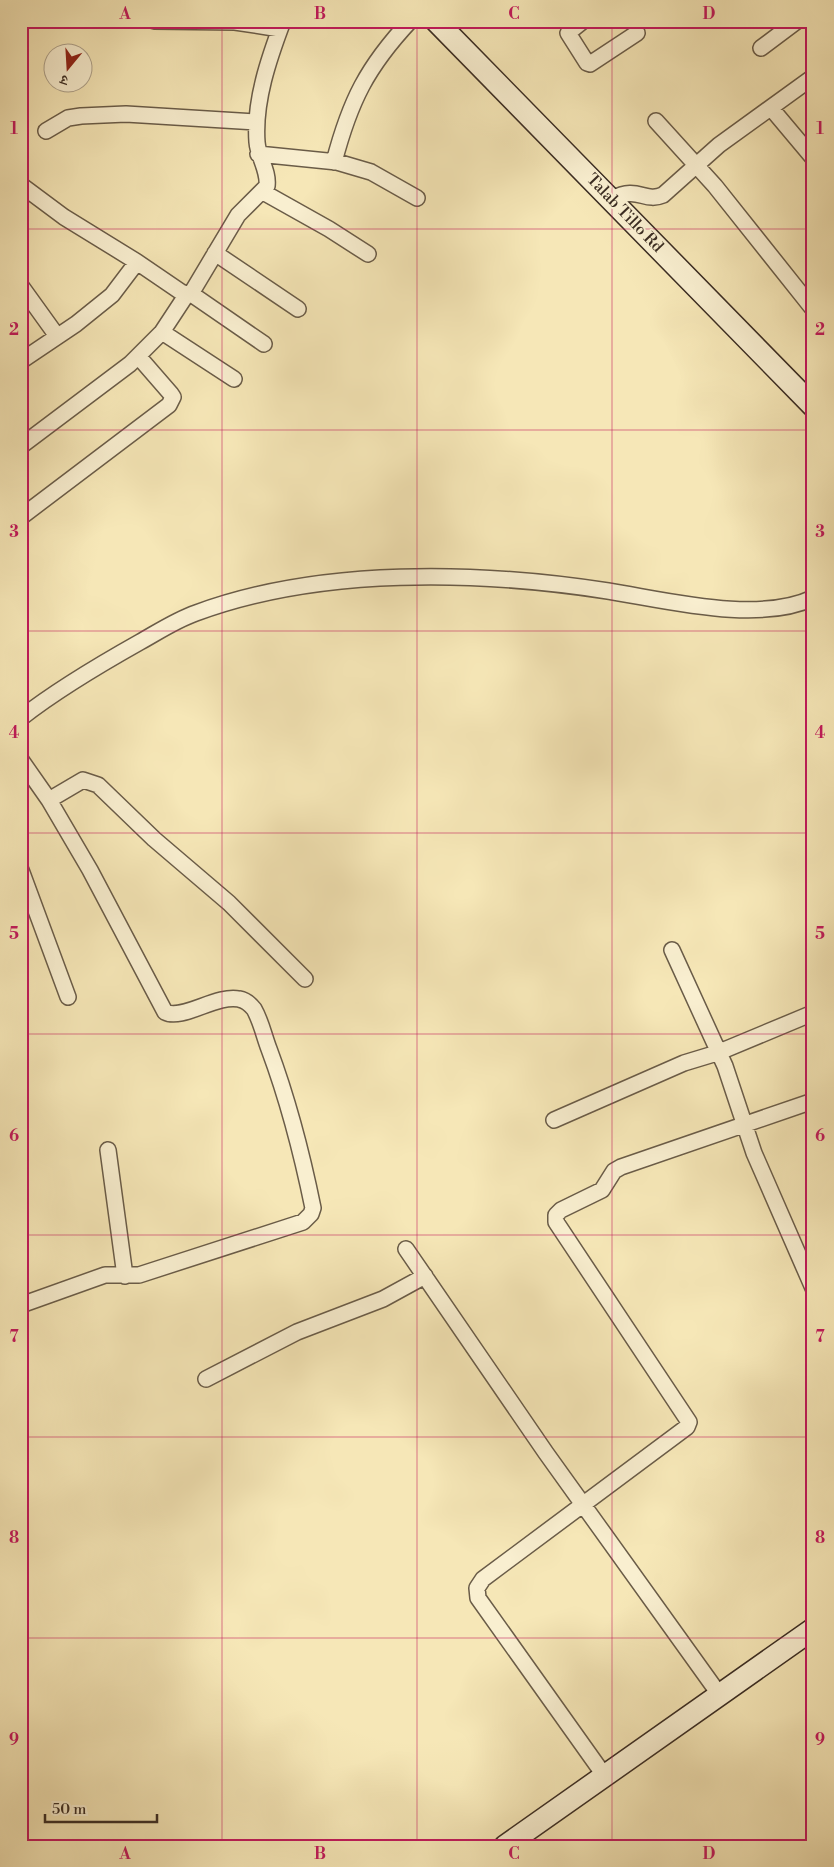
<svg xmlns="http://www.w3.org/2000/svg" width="834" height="1867" viewBox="0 0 834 1867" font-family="'Libre Bodoni','Noto Serif Devanagari',serif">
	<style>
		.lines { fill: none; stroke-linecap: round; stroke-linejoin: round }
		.street-casing { stroke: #6a5c48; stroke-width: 18 }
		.secondary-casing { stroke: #3b2d23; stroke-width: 24 }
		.street { stroke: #f9efd0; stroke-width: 15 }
		.secondary { stroke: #f9efd0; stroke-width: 21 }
		.grid { fill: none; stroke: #c2185b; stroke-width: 1; stroke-opacity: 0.55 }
		.labels { text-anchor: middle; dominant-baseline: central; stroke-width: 4; stroke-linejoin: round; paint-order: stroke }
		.street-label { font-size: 16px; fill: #3b2d23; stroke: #f9efd0 }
		.neatline { fill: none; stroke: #c2185b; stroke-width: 2 }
		.grid-label { font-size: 16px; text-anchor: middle; font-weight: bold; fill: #c2185b }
	</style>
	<rect width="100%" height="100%" fill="#f6e7b7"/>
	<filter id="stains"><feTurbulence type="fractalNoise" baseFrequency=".004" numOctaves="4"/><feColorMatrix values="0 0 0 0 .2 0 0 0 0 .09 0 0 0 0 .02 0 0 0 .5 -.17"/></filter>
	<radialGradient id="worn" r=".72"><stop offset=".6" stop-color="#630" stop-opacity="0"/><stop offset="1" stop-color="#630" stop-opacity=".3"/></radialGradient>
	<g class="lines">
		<g class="street-casing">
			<path id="street" d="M 154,21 L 235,22 L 280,29
				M 583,21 L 568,33 L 587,63 L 590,64 L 637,33
				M 761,48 L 797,21
				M 771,108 L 813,158
				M 656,121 L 715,186 L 813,309
				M 46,131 L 68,118 L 81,116 L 126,114 L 257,122
				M 258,154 L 337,162 L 371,172 L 417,198
				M 334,162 C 350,101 367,67 410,21
				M 21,185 L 64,217 L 137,262
				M 263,192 L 329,229 L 368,254
				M 612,199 C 638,185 644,203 663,195 L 719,145 L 813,77
				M 215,253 L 298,309
				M 21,286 L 57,336
				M 190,293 L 264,344
				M 162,332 L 234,379
				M 21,361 L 76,324 L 112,295 L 137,262 L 181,292 L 187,294 L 192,292 L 238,215 L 267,186 C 269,171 258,157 257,142 C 254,101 269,58 283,21
				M 21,446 L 130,364 L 162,332 L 187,294
				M 21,517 L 169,405 L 173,397 L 171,394 L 138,356
				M 21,718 C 58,689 99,665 140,642 C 158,632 176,620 196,613 C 320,567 478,571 608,591 C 666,600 758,624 813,598
				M 21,760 L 49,800 L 90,870 L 165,1012 C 182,1021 217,994 239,999 C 245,1000 250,1004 254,1009 C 261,1021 264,1036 269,1049 C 288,1100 302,1154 313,1208 L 311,1214 L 303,1222 L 139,1275 L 105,1275 L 21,1305
				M 49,800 L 83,780 L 98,785 L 154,839 L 229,903 L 305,979
				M 21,870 L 68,997
				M 672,950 L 725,1066 L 754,1153 L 813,1288
				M 554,1120 L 684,1063 L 717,1053 L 813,1013
				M 108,1150 L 125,1276
				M 406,1249 L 546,1453 L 719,1694
				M 206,1379 L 297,1332 L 383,1299 L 425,1276
				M 604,1775 L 478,1598 L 477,1588 L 483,1579 L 687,1427 L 689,1422 L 556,1222 L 556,1215 L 561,1210 L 602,1190 L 614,1171 L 621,1167 L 813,1101"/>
		</g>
		<g class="secondary-casing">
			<path id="secondary" d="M 436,21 L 813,406
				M 505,1846 L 813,1629"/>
		</g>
		<use href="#street" class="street"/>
		<use href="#secondary" class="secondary"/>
	</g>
	<path class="grid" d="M 222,21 L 222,1846M 417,21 L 417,1846M 612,21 L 612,1846M 21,229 L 813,229M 21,430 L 813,430M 21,631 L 813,631M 21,833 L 813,833M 21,1034 L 813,1034M 21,1235 L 813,1235M 21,1437 L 813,1437M 21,1638 L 813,1638"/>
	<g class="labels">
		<g class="street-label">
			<text transform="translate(625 213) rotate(46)">Talab Tillo Rd</text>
		</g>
	</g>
	<rect width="834" height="1867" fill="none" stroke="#f6e7b7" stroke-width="55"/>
	<g transform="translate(68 68) rotate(198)"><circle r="24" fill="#f9efd0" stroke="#ada18b"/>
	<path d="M0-4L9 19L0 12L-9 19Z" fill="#8f2418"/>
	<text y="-8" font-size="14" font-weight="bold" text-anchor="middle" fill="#3b2d23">उ</text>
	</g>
	<path d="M45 1814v8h112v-8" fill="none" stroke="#3b2d23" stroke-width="2.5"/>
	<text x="52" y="1814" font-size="15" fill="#3b2d23" stroke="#f9efd0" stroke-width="4" paint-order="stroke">50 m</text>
	<rect x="28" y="28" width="778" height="1812" class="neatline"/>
	<g class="grid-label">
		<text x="125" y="19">A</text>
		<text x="320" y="19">B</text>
		<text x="514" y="19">C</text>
		<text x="709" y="19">D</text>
		<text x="14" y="134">1</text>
		<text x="820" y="134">1</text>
		<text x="14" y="335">2</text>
		<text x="820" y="335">2</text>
		<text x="14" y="537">3</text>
		<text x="820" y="537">3</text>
		<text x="14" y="738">4</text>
		<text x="820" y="738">4</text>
		<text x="14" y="939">5</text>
		<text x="820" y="939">5</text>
		<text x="14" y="1141">6</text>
		<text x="820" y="1141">6</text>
		<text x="14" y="1342">7</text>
		<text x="820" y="1342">7</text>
		<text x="14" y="1543">8</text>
		<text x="820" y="1543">8</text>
		<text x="14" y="1745">9</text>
		<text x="820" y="1745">9</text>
		<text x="125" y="1859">A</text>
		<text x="320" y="1859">B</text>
		<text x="514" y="1859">C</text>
		<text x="709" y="1859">D</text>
	</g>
	<rect width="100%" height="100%" filter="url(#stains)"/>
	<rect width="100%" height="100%" fill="url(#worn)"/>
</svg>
